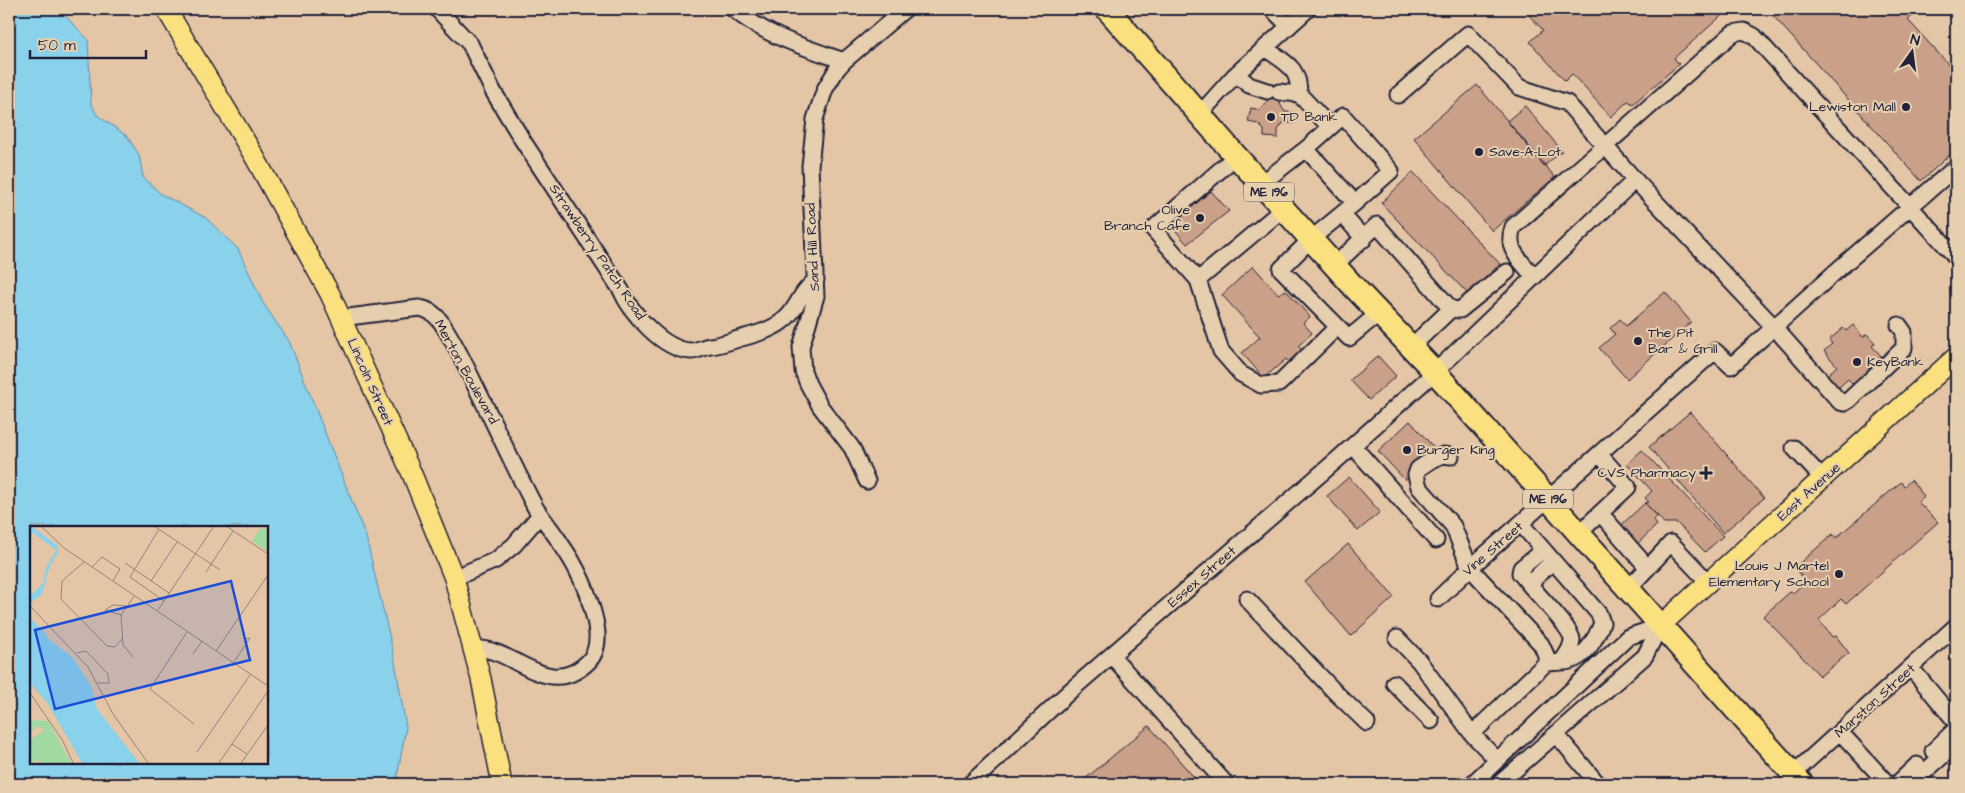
<svg xmlns="http://www.w3.org/2000/svg" width="1965" height="793" viewBox="0 0 1965 793" font-family="'Architects Daughter',sans-serif">
	<style>
		.water { fill: #8ad1eb; stroke: #608ba5; fill-rule: evenodd }
		.building { fill: #cba088; stroke: #22223b }
		.lines { fill: none; stroke-linecap: round; stroke-linejoin: round }
		.minor-casing { stroke: #22223b; stroke-width: 19 }
		.major-casing { stroke: #22223b; stroke-width: 22 }
		.highway-casing { stroke: #22223b; stroke-width: 26 }
		.minor { stroke: #e5cfae; stroke-width: 15 }
		.major { stroke: #fbe080; stroke-width: 19 }
		.highway { stroke: #fbe080; stroke-width: 22 }
		.poi-dot { fill: #22223b; stroke: #e5cfae; stroke-width: 2 }
		.labels { text-anchor: middle; dominant-baseline: central; stroke-width: 4; stroke-linejoin: round; paint-order: stroke }
		.shield { fill: #e5cfae; stroke: #5c565e; stroke-width: 1 }
		.shield-label { font-size: 12px; font-weight: bold; fill: #22223b }
		.poi-label { font-size: 14px; fill: #22223b; stroke: #e5cfae; text-anchor: start }
		.street-label { font-size: 14px; fill: #22223b; stroke: #e5cfae }
		.inset-road { fill: none; stroke: #96847b; stroke-width: 1 }
		.view { fill: #1d4ed8; fill-opacity: 0.15; stroke: #1d4ed8; stroke-width: 2.5 }
		.inset-edge { fill: none; stroke: #22223b; stroke-width: 2.5 }
	</style>
	<rect width="100%" height="100%" fill="#e4c6a6"/>
	<filter id="ink" filterUnits="userSpaceOnUse"><feTurbulence type="fractalNoise" baseFrequency=".02" numOctaves="2"/><feDisplacementMap in="SourceGraphic" scale="10" xChannelSelector="R" yChannelSelector="G"/><feConvolveMatrix kernelMatrix="1 2 1 2 8 2 1 2 1" color-interpolation-filters="sRGB"/></filter>
	<g filter="url(#ink)">
		<path class="water" d="M 9,9 L 58,9 L 88,39 L 91,103 L 97,115 L 127,136 L 139,155 L 143,177 L 161,194 L 206,218 L 238,249 L 263,303 L 289,341 L 366,537 L 394,656 L 406,727 L 396,784 L 9,784 ZM 31,527 L 266,527 L 266,762 L 31,762 Z"/>
		<path class="building" d="M 1523,9 L 1729,9 L 1674,58 L 1679,64 L 1633,104 L 1628,101 L 1611,117 L 1572,74 L 1565,81 L 1530,42 L 1543,30 Z
			M 1767,9 L 1920,9 L 1908,20 L 1949,65 L 1956,59 L 1956,149 L 1921,181 Z
			M 1477,85 L 1555,177 L 1492,231 L 1414,138 Z
			M 1266,87 L 1279,87 L 1280,104 L 1285,112 L 1294,112 L 1294,123 L 1283,123 L 1278,130 L 1278,138 L 1264,137 L 1264,130 L 1258,124 L 1248,122 L 1251,108 L 1260,110 L 1267,103 Z
			M 1525,106 L 1562,151 L 1544,166 L 1507,121 Z
			M 1413,172 L 1500,264 L 1468,294 L 1381,203 Z
			M 1211,191 L 1229,211 L 1187,244 L 1171,225 Z
			M 1253,266 L 1278,294 L 1286,290 L 1310,317 L 1303,323 L 1312,333 L 1298,346 L 1305,353 L 1292,365 L 1286,359 L 1264,378 L 1242,353 L 1260,337 L 1222,295 Z
			M 1665,292 L 1691,322 L 1627,379 L 1599,348 L 1615,334 L 1610,328 L 1620,319 L 1626,326 Z
			M 1853,325 L 1863,337 L 1867,334 L 1875,343 L 1872,346 L 1884,359 L 1854,385 L 1848,379 L 1828,397 L 1817,384 L 1837,366 L 1824,351 L 1832,344 L 1829,340 L 1843,328 L 1846,331 Z
			M 1378,356 L 1396,376 L 1369,400 L 1350,380 Z
			M 1690,412 L 1764,498 L 1723,533 L 1649,447 Z
			M 1410,421 L 1436,450 L 1405,480 L 1378,451 Z
			M 1642,450 L 1723,536 L 1705,552 L 1677,523 L 1664,523 L 1645,503 L 1649,502 L 1645,498 L 1652,491 L 1627,464 Z
			M 1349,477 L 1380,512 L 1358,531 L 1327,496 Z
			M 1911,480 L 1924,496 L 1918,502 L 1938,522 L 1846,604 L 1841,599 L 1819,620 L 1832,637 L 1836,636 L 1849,653 L 1820,676 L 1763,616 L 1790,592 L 1793,593 L 1806,581 L 1794,568 L 1833,534 L 1836,538 L 1901,482 L 1904,486 Z
			M 1645,503 L 1658,516 L 1653,520 L 1657,525 L 1635,546 L 1618,528 Z
			M 1348,544 L 1394,597 L 1351,636 L 1305,582 Z
			M 1149,726 L 1200,784 L 1079,784 Z"/>
		<g class="lines">
			<g class="minor-casing">
				<path id="minor" d="M 437,9 L 470,44 L 493,91 L 523,141 L 621,290 C 631,313 663,350 691,351 C 697,351 703,347 710,346 C 720,345 725,343 735,340 C 751,335 772,331 785,319 C 794,312 798,300 805,291 C 808,287 812,283 816,280
					M 733,9 C 766,36 804,47 844,61 L 905,9
					M 1272,9 L 1289,26
					M 1265,48 C 1285,63 1299,66 1299,94
					M 844,61 L 837,69 L 825,89 L 815,119 L 810,166 L 816,296 L 801,347 L 803,371 L 808,384 L 820,406 L 852,448 L 867,481
					M 1236,74 L 1249,85 L 1267,91
					M 1279,92 L 1299,94 L 1330,127
					M 1200,114 L 1234,76 L 1308,9
					M 1236,156 L 1153,229 L 1198,280 L 1283,209
					M 1635,180 L 1774,327 L 1840,402 L 1844,403 L 1849,400 L 1904,348 L 1904,332 L 1899,325
					M 1262,183 L 1306,149 L 1355,203 L 1391,171 L 1343,116 L 1306,149
					M 1355,203 L 1311,239 L 1281,269 L 1349,338 L 1379,313
					M 1342,214 L 1364,239
					M 1335,265 L 1377,225 L 1451,309 L 1411,347
					M 1534,277 C 1520,259 1505,250 1513,227 L 1733,33 L 1744,31 L 1754,36 L 1956,257
					M 1198,280 L 1221,351 L 1241,374 L 1261,385 L 1279,384 L 1337,327
					M 1451,309 L 1460,310 L 1507,272
					M 341,318 L 419,308 C 428,309 435,314 441,322 C 454,341 465,364 475,385 C 495,425 514,467 535,507 C 543,520 553,531 561,544 C 576,565 588,591 594,616 C 598,631 600,650 588,662 C 547,702 513,645 473,649
					M 1353,446 L 1436,540
					M 1794,448 L 1823,479
					M 1451,456 L 1443,455 L 1433,459 L 1418,469 L 1416,475 L 1419,487 L 1453,526 L 1470,568 L 1541,644 L 1546,655 L 1546,663 L 1472,734
					M 1600,513 L 1648,568
					M 1521,524 L 1599,614 L 1602,623 C 1596,638 1587,656 1570,661 C 1563,663 1553,662 1546,663
					M 1579,533 L 1628,487 L 1600,455
					M 1553,561 L 1529,584 C 1537,594 1572,629 1572,640 C 1572,648 1566,655 1562,661
					M 454,578 L 496,560 L 514,545 L 540,515
					M 1529,584 L 1520,573 L 1521,568 L 1543,550
					M 1628,589 L 1671,543 L 1708,582
					M 1247,599 L 1336,693 L 1367,723
					M 1438,599 L 1470,568 L 1715,351 L 1731,366 L 1842,266 L 1956,167
					M 1397,638 L 1419,661 L 1472,734 L 1497,760
					M 1112,656 L 1226,784
					M 1911,668 L 1956,722
					M 1394,683 L 1431,721
					M 1840,732 L 1888,784
					M 1556,734 L 1598,784
					M 1933,751 L 1956,729
					M 1793,774 L 1956,626
					M 970,784 L 1070,691 L 1339,458 L 1435,372 L 1635,180 L 1567,103 L 1519,87 L 1468,34 L 1398,95
					M 1472,784 L 1628,637 L 1660,626
					M 1499,784 L 1645,656 L 1660,626
					M 1897,784 L 1917,765
					M 1911,784 L 1956,744"/>
			</g>
			<g class="major-casing">
				<path id="major" d="M 166,9 L 253,154 L 330,294 L 412,474 L 454,578 L 481,679 L 502,784
					M 1660,626 L 1956,357"/>
			</g>
			<g class="highway-casing">
				<path id="highway" d="M 1107,9 L 1236,156 L 1354,287 L 1435,372 L 1802,784"/>
			</g>
			<use href="#minor" class="minor"/>
			<use href="#major" class="major"/>
			<use href="#highway" class="highway"/>
		</g>
	</g>
	<g class="poi-dot">
		<circle cx="1906" cy="107" r="5"/>
		<circle cx="1271" cy="117" r="5"/>
		<circle cx="1479" cy="152" r="5"/>
		<circle cx="1200" cy="218" r="5"/>
		<circle cx="1638" cy="341" r="5"/>
		<circle cx="1857" cy="362" r="5"/>
		<circle cx="1407" cy="450" r="5"/>
		<path d="M1703.5 465.5h5v5h5v5h-5v5h-5v-5h-5v-5h5z"/>
		<circle cx="1839" cy="574" r="5"/>
	</g>
	<g class="labels">
		<g class="shield">
			<rect x="1244" y="182.5" width="50" height="19" rx="4"/>
			<rect x="1523" y="489.5" width="50" height="19" rx="4"/>
		</g>
		<g class="shield-label">
			<text x="1269" y="192">ME 196</text>
			<text x="1548" y="499">ME 196</text>
		</g>
		<g class="poi-label">
			<text x="1896" y="107" text-anchor="end">Lewiston Mall</text>
			<text x="1281" y="117">TD Bank</text>
			<text x="1489" y="152">Save-A-Lot</text>
			<text x="1190" y="210" text-anchor="end">Olive<tspan x="1190" dy="16">Branch Cafe</tspan></text>
			<text x="1648" y="333">The Pit<tspan x="1648" dy="16">Bar &amp; Grill</tspan></text>
			<text x="1867" y="362">KeyBank</text>
			<text x="1417" y="450">Burger King</text>
			<text x="1696" y="473" text-anchor="end">CVS Pharmacy</text>
			<text x="1829" y="566" text-anchor="end">Louis J Martel<tspan x="1829" dy="16">Elementary School</tspan></text>
		</g>
		<g class="street-label">
			<text transform="translate(813 247) rotate(-93)">Sand Hill Road</text>
			<text transform="translate(597 252) rotate(56)">Strawberry Patch Road</text>
			<text transform="translate(466 372) rotate(61)">Merton Boulevard</text>
			<text transform="translate(370 382) rotate(66)">Lincoln Street</text>
			<text transform="translate(1809 492) rotate(-42)">East Avenue</text>
			<text transform="translate(1493 549) rotate(-41)">Vine Street</text>
			<text transform="translate(1202 577) rotate(-41)">Essex Street</text>
			<text transform="translate(1875 701) rotate(-42)">Marston Street</text>
		</g>
	</g>
	<g transform="translate(30 526)">
		<rect width="238" height="238" fill="#e4c6a6"/>
		<path d="M 237,1 L 238,1 L 237,25 L 222,15 L 229,4 ZM 0,194 L 18,195 L 41,237 L 11,237 L 7,234 L 2,237 L 0,214 L 15,204 L 6,200 L 0,208 Z" fill="#a0daa0"/>
		<path d="M 1,0 L 28,20 L 28,26 L 19,42 L 12,68 L 0,77 L 0,70 L 13,57 L 16,42 L 26,24 L 0,5 ZM 0,92 L 15,106 L 18,113 L 42,131 L 61,160 L 67,183 L 109,237 L 52,237 L 18,178 L 0,157 Z" fill="#8ad1eb"/>
		<path class="inset-road" d="M 11,0 L 34,22 L 238,160M 124,0 L 190,44M 196,0 L 238,28M 129,3 L 100,51 L 134,75M 54,36 L 32,55 L 31,73 L 77,120 L 85,121 L 93,112M 95,37 L 139,67M 62,41 L 72,31 L 90,43 L 83,55M 176,46 L 203,5M 121,55 L 147,16M 0,80 L 58,141 L 83,188 L 118,237M 98,80 L 83,79 L 75,84 L 91,89 L 103,72 L 104,70M 128,84 L 184,0M 91,89 L 93,119 L 103,131M 157,106 L 120,163 L 164,198M 186,125 L 238,49M 47,127 L 56,125 L 78,148 L 79,157 L 68,157M 163,128 L 172,115M 204,136 L 220,112 L 215,113 L 216,116M 0,167 L 33,215 L 43,237M 202,218 L 217,228M 167,226 L 220,149M 189,237 L 238,165M 211,237 L 238,199"/>
		<path class="view" d="M 201,55 L 220,134 L 25,183 L 5,104 Z"/>
		<rect width="238" height="238" class="inset-edge"/>
	</g>
	<rect width="1965" height="793" fill="none" stroke="#e5cfae" stroke-width="30"/>
	<rect x="15" y="15" width="1935" height="763" fill="none" stroke="#22223b" stroke-width="2" filter="url(#ink)"/>
	<g transform="translate(1912 52) rotate(14)" stroke="#e5cfae" stroke-width="4" paint-order="stroke">
	<path d="M0-4L9 19L0 12L-9 19Z" fill="#22223b"/>
	<text y="-8" font-size="14" font-weight="bold" text-anchor="middle" fill="#22223b">N</text>
	</g>
	<path d="M30 50v8h116v-8" fill="none" stroke="#22223b" stroke-width="2.5"/>
	<text x="38" y="50" font-size="15" fill="#22223b" stroke="#e5cfae" stroke-width="4" paint-order="stroke">50 m</text>
</svg>
